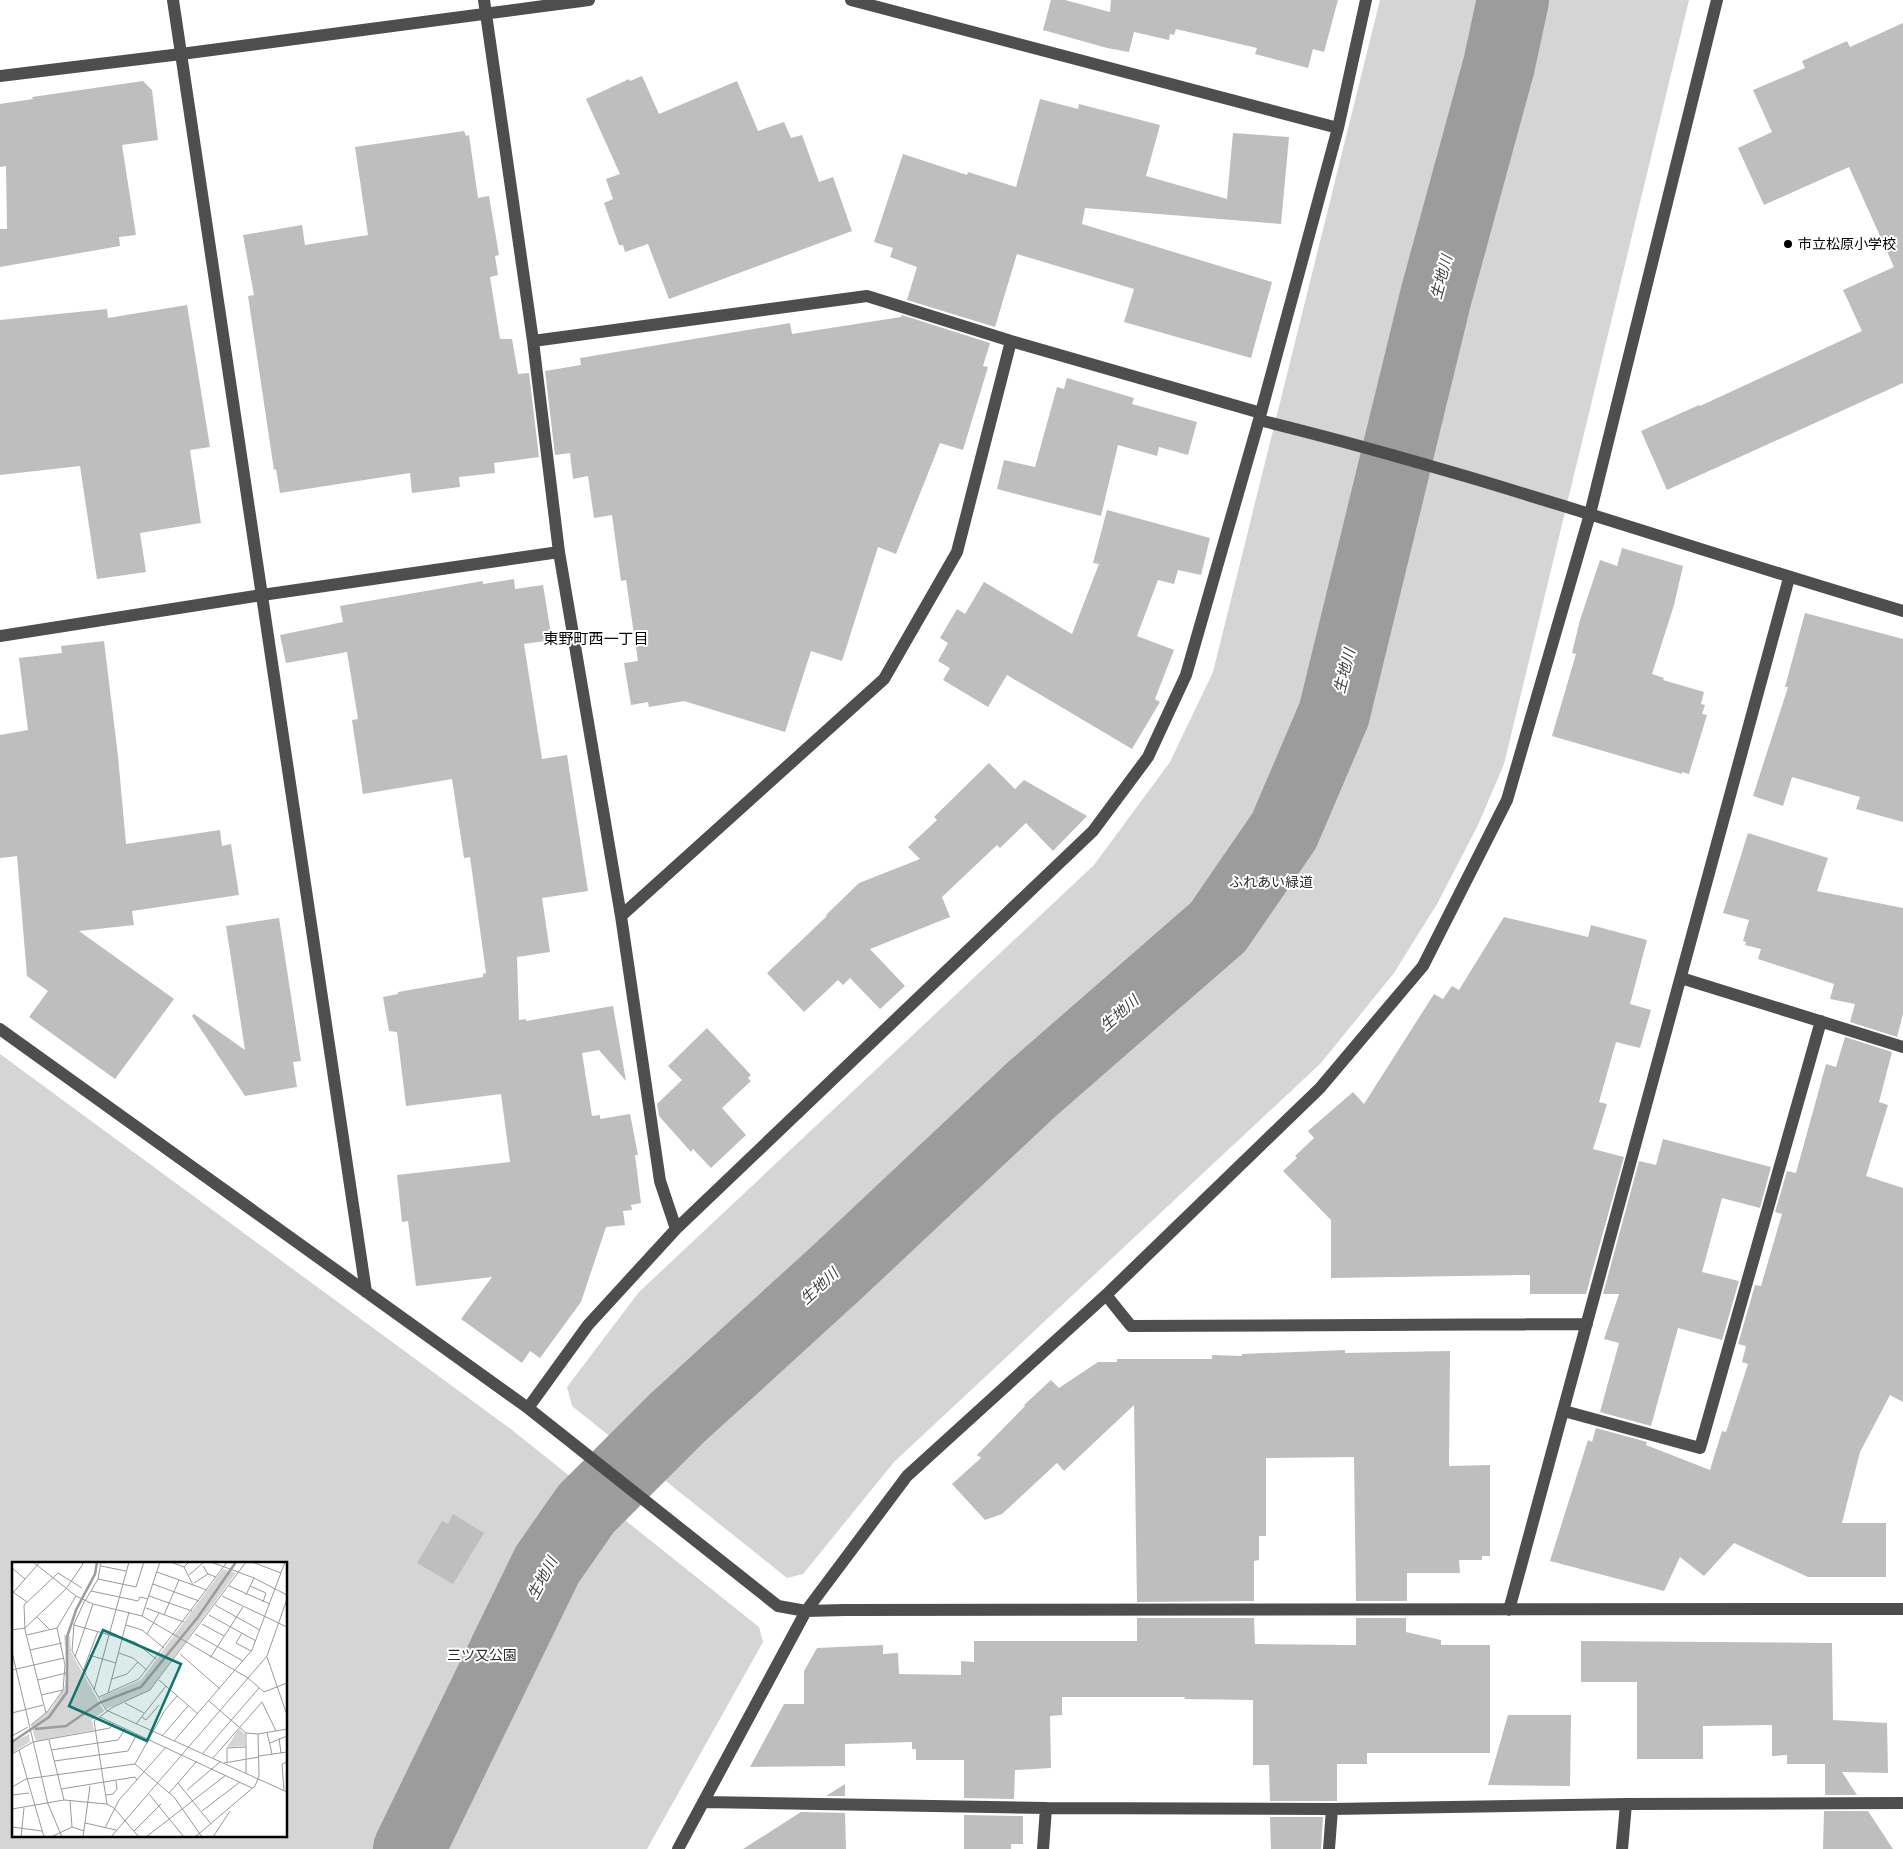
<svg xmlns="http://www.w3.org/2000/svg" width="1903" height="1849" viewBox="0 0 1903 1849" font-family="Poppins,'Noto Sans JP',sans-serif">
	<style>
		.green { fill: #d5d5d5; fill-rule: evenodd }
		.lines { fill: none; stroke-linecap: round; stroke-linejoin: round }
		.river { stroke: #9c9c9c; stroke-width: 72 }
		.building { fill: #bebebe }
		.minor { stroke: #4e4e4e; stroke-width: 12 }
		.poi-dot { fill: #000; stroke: #fff; stroke-width: 2 }
		.labels { text-anchor: middle; dominant-baseline: central; stroke-width: 4; stroke-linejoin: round; paint-order: stroke }
		.poi-label { font-size: 14px; fill: #000; stroke: #fff; text-anchor: start }
		.park-label { font-size: 14px; fill: #2c2c2c; stroke: #fff }
		.water-label { font-size: 15px; font-style: italic; fill: #3d3d3d; stroke: #fff }
		.neighbourhood-label { font-size: 15px; fill: #000; stroke: #fff }
		.inset-river { fill: none; stroke: #9c9c9c; stroke-width: 2.5 }
		.inset-road { fill: none; stroke: #999; stroke-width: 1 }
		.view { fill: #0f766e; fill-opacity: 0.15; stroke: #0f766e; stroke-width: 2.5 }
		.inset-edge { fill: none; stroke: #000; stroke-width: 2.5 }
	</style>
	<rect width="100%" height="100%" fill="#fff"/>
	<path class="green" d="M 1380,0 L 1689,0 L 1504,764 L 1478,825 L 1437,904 L 1394,973 L 1321,1063 L 894,1462 L 803,1574 L 787,1578 L 572,1406 L 567,1387 L 639,1292 L 1094,865 L 1170,762 L 1213,672 Z
		M 0,1054 L 512,1430 L 759,1627 L 763,1642 L 647,1849 L 0,1849 ZM 14,1563 L 286,1563 L 286,1835 L 14,1835 Z"/>
	<g class="lines">
		<path class="river" d="M 409,1849 L 547,1565 L 586,1509 L 677,1418 L 835,1274 L 1032,1089 L 1218,927 L 1284,831 L 1334,714 L 1436,296 L 1499,65 L 1513,0"/>
	</g>
	<path class="building" d="M 1051,0 L 1065,0 L 1110,12 L 1111,0 L 1338,0 L 1324,52 L 1313,49 L 1308,68 L 1255,54 L 1257,48 L 1176,29 L 1174,35 L 1170,34 L 1169,40 L 1134,32 L 1129,52 L 1107,48 L 1043,30 Z
		M 1903,23 L 1903,383 L 1667,490 L 1641,431 L 1699,405 L 1700,406 L 1862,331 L 1843,290 L 1894,267 L 1849,167 L 1764,205 L 1738,148 L 1772,132 L 1753,90 L 1805,68 L 1802,61 L 1847,41 L 1850,47 Z
		M 642,76 L 659,114 L 737,81 L 758,131 L 784,122 L 791,138 L 802,135 L 819,182 L 833,177 L 852,231 L 669,299 L 648,244 L 625,252 L 623,245 L 619,245 L 604,203 L 613,199 L 606,179 L 620,174 L 586,99 L 629,79 L 630,81 Z
		M 143,81 L 152,90 L 158,140 L 122,145 L 136,235 L 119,237 L 120,246 L 0,267 L 0,229 L 7,229 L 6,166 L 0,167 L 0,104 L 33,99 L 32,97 Z
		M 1040,99 L 1078,109 L 1079,104 L 1160,125 L 1146,176 L 1227,199 L 1233,133 L 1289,137 L 1281,224 L 1085,208 L 1082,224 L 1272,282 L 1251,358 L 1124,322 L 1134,289 L 1017,254 L 995,327 L 907,300 L 917,267 L 890,257 L 893,248 L 874,242 L 903,154 L 967,175 L 968,172 L 1016,187 Z
		M 464,131 L 466,136 L 469,135 L 478,198 L 489,196 L 499,255 L 495,256 L 498,275 L 490,277 L 500,339 L 512,339 L 518,374 L 529,373 L 539,457 L 494,463 L 495,473 L 459,477 L 460,487 L 412,493 L 410,473 L 280,493 L 276,469 L 274,470 L 248,296 L 254,295 L 243,235 L 302,225 L 305,245 L 368,235 L 355,147 Z
		M 187,305 L 210,447 L 190,450 L 201,523 L 140,533 L 146,572 L 97,579 L 80,466 L 0,475 L 0,320 L 107,309 L 108,318 Z
		M 902,315 L 990,343 L 983,366 L 988,367 L 963,450 L 940,443 L 896,554 L 878,547 L 842,661 L 811,651 L 785,732 L 684,701 L 649,707 L 648,702 L 631,705 L 624,663 L 638,661 L 626,580 L 621,581 L 612,515 L 594,518 L 588,476 L 573,479 L 570,453 L 555,455 L 545,371 L 581,365 L 580,358 L 790,323 L 792,334 L 901,317 Z
		M 1067,378 L 1134,398 L 1132,404 L 1197,422 L 1188,455 L 1159,447 L 1157,456 L 1118,445 L 1101,516 L 997,489 L 1004,460 L 1035,467 L 1057,387 L 1064,389 Z
		M 1107,510 L 1210,538 L 1201,575 L 1178,570 L 1174,584 L 1158,580 L 1137,636 L 1174,650 L 1155,699 L 1160,702 L 1132,749 L 1007,675 L 988,707 L 943,680 L 950,668 L 938,661 L 948,643 L 940,638 L 957,609 L 965,614 L 984,582 L 1072,634 L 1099,564 L 1093,563 Z
		M 1622,548 L 1683,566 L 1674,605 L 1652,674 L 1664,678 L 1663,680 L 1704,692 L 1701,704 L 1705,705 L 1702,714 L 1707,715 L 1689,774 L 1682,772 L 1682,774 L 1552,736 L 1576,654 L 1572,653 L 1580,620 L 1600,560 L 1617,566 Z
		M 514,579 L 515,589 L 543,585 L 552,640 L 524,644 L 542,759 L 567,755 L 588,891 L 542,898 L 550,952 L 517,957 L 519,1020 L 526,1019 L 526,1021 L 613,1006 L 626,1081 L 599,1050 L 582,1053 L 592,1116 L 600,1115 L 600,1119 L 630,1114 L 638,1155 L 635,1155 L 641,1203 L 631,1205 L 632,1210 L 623,1211 L 625,1225 L 606,1227 L 581,1302 L 540,1358 L 530,1351 L 522,1363 L 461,1319 L 492,1277 L 416,1286 L 408,1221 L 402,1222 L 397,1175 L 510,1162 L 501,1094 L 406,1106 L 397,1032 L 389,1031 L 383,997 L 398,994 L 398,992 L 483,977 L 483,974 L 486,973 L 470,857 L 464,858 L 452,779 L 363,794 L 352,720 L 358,719 L 347,652 L 286,663 L 280,635 L 343,622 L 340,606 L 483,581 L 483,584 Z
		M 1805,613 L 1903,639 L 1903,822 L 1856,809 L 1860,797 L 1792,777 L 1783,806 L 1753,796 L 1788,687 L 1785,687 Z
		M 104,641 L 118,756 L 126,844 L 220,830 L 222,846 L 231,844 L 239,895 L 132,911 L 134,925 L 79,931 L 174,999 L 115,1079 L 29,1017 L 48,991 L 27,976 L 17,856 L 0,858 L 0,735 L 28,730 L 19,658 L 62,653 L 61,646 Z
		M 989,763 L 1015,789 L 1024,780 L 1087,816 L 1053,851 L 1026,823 L 1000,848 L 997,845 L 942,897 L 950,917 L 870,949 L 905,986 L 880,1009 L 850,978 L 843,985 L 838,980 L 804,1012 L 767,973 L 827,916 L 826,915 L 859,883 L 920,859 L 908,847 L 937,820 L 934,817 Z
		M 1748,833 L 1828,858 L 1817,891 L 1903,908 L 1903,1014 L 1897,1037 L 1850,1022 L 1855,1004 L 1830,999 L 1834,984 L 1758,959 L 1761,949 L 1745,945 L 1746,942 L 1743,941 L 1749,920 L 1723,913 Z
		M 1504,917 L 1588,937 L 1591,925 L 1647,940 L 1630,1004 L 1651,1010 L 1640,1048 L 1616,1042 L 1599,1102 L 1607,1104 L 1593,1149 L 1624,1157 L 1586,1294 L 1530,1294 L 1530,1275 L 1331,1278 L 1331,1220 L 1283,1171 L 1297,1158 L 1295,1156 L 1314,1138 L 1308,1131 L 1353,1092 L 1364,1104 L 1434,994 L 1443,999 L 1452,986 L 1459,990 Z
		M 279,918 L 301,1061 L 293,1062 L 297,1087 L 245,1096 L 192,1016 L 194,1014 L 245,1050 L 226,926 Z
		M 707,1028 L 751,1075 L 748,1078 L 751,1081 L 722,1108 L 746,1135 L 711,1168 L 693,1149 L 691,1152 L 659,1116 L 657,1104 L 682,1080 L 668,1066 Z
		M 1845,1037 L 1892,1052 L 1879,1102 L 1888,1105 L 1866,1176 L 1903,1188 L 1903,1402 L 1890,1395 L 1860,1452 L 1842,1523 L 1886,1523 L 1886,1577 L 1808,1577 L 1734,1543 L 1704,1576 L 1680,1557 L 1664,1591 L 1550,1561 L 1588,1440 L 1592,1442 L 1596,1428 L 1647,1442 L 1646,1445 L 1710,1470 L 1722,1431 L 1726,1432 L 1748,1364 L 1742,1362 L 1746,1346 L 1738,1344 L 1755,1285 L 1761,1286 L 1782,1214 L 1775,1212 L 1787,1171 L 1796,1173 L 1826,1064 L 1836,1067 Z
		M 1663,1139 L 1771,1167 L 1760,1208 L 1722,1198 L 1702,1272 L 1739,1281 L 1722,1340 L 1678,1328 L 1651,1426 L 1600,1412 L 1619,1343 L 1604,1339 L 1619,1294 L 1603,1294 L 1639,1161 L 1656,1165 Z
		M 1345,1350 L 1345,1353 L 1450,1351 L 1449,1466 L 1490,1465 L 1490,1556 L 1482,1556 L 1482,1560 L 1459,1560 L 1460,1573 L 1407,1573 L 1407,1601 L 1356,1601 L 1354,1457 L 1266,1458 L 1266,1536 L 1259,1536 L 1259,1560 L 1254,1561 L 1254,1601 L 1137,1602 L 1134,1405 L 1064,1471 L 1057,1463 L 1002,1514 L 985,1520 L 952,1484 L 981,1458 L 977,1455 L 1025,1406 L 1024,1405 L 1051,1380 L 1059,1388 L 1098,1362 L 1117,1362 L 1117,1359 L 1212,1359 L 1212,1355 L 1242,1356 L 1242,1354 Z
		M 453,1514 L 484,1533 L 453,1584 L 417,1563 L 442,1521 L 448,1524 Z
		M 1137,1618 L 1254,1618 L 1255,1644 L 1356,1645 L 1356,1618 L 1406,1618 L 1406,1632 L 1441,1640 L 1441,1645 L 1490,1645 L 1490,1753 L 1367,1753 L 1367,1764 L 1337,1764 L 1337,1801 L 1270,1801 L 1269,1765 L 1253,1765 L 1253,1700 L 1184,1699 L 1185,1697 L 1062,1697 L 1062,1715 L 1050,1716 L 1051,1768 L 1015,1770 L 1014,1799 L 964,1798 L 964,1760 L 916,1760 L 916,1749 L 912,1749 L 912,1742 L 845,1744 L 845,1766 L 750,1767 L 784,1704 L 804,1704 L 804,1671 L 817,1648 L 883,1645 L 883,1654 L 898,1653 L 899,1674 L 961,1675 L 961,1661 L 974,1662 L 974,1641 L 1137,1641 Z
		M 1581,1641 L 1832,1643 L 1833,1720 L 1887,1723 L 1888,1773 L 1842,1772 L 1857,1795 L 1825,1795 L 1825,1764 L 1787,1764 L 1787,1755 L 1772,1756 L 1772,1725 L 1703,1726 L 1703,1759 L 1637,1759 L 1637,1682 L 1581,1682 Z
		M 1508,1715 L 1571,1715 L 1570,1786 L 1488,1785 Z
		M 845,1784 L 845,1796 L 826,1796 Z
		M 1824,1811 L 1868,1811 L 1893,1849 L 1823,1849 Z
		M 801,1812 L 845,1813 L 846,1849 L 743,1849 Z
		M 964,1815 L 1023,1816 L 1023,1844 L 1011,1844 L 1011,1849 L 964,1849 Z
		M 1270,1817 L 1323,1817 L 1321,1849 L 1271,1849 Z"/>
	<g class="lines">
		<path class="minor" d="M 173,0 L 366,1292
			M 484,0 L 533,341 L 559,552 L 621,916 L 660,1181 L 676,1229
			M 851,0 L 1338,128
			M 0,76 L 181,54 L 589,0
			M 533,341 L 867,296 L 1011,341 L 1261,413
			M 1259,420 C 1477,473 1688,548 1903,611
			M 0,636 L 262,595 L 559,552
			M 621,916 L 884,679 L 957,552 L 1011,341
			M 1681,978 L 1903,1047
			M 0,1029 L 528,1408 L 778,1606 L 806,1611 L 844,1610 L 1903,1609
			M 1106,1295 L 1131,1326 L 1587,1324
			M 528,1408 L 588,1325 L 676,1229 L 1093,831 L 1148,757 L 1186,675 L 1259,420 L 1338,128 L 1366,0
			M 1564,1411 L 1700,1448 L 1821,1021
			M 1509,1610 L 1789,578
			M 703,1802 L 1046,1808 L 1332,1809 L 1626,1804 L 1903,1803
			M 678,1849 L 806,1611 L 907,1476 L 1106,1295 L 1320,1088 L 1423,966 L 1507,800 L 1590,514 L 1717,0
			M 1043,1849 L 1046,1808
			M 1329,1849 L 1332,1809
			M 1622,1849 L 1626,1804"/>
	</g>
	<circle class="poi-dot" cx="1788" cy="244" r="5"/>
	<g class="labels">
		<g class="poi-label">
			<text x="1798" y="244">市立松原小学校</text>
		</g>
		<g class="park-label">
			<text x="1271" y="882">ふれあい緑道</text>
			<text x="482" y="1655">三ツ又公園</text>
		</g>
		<g class="water-label">
			<text transform="translate(1441 277) rotate(-75)">生地川</text>
			<text transform="translate(1344 671) rotate(-76)">生地川</text>
			<text transform="translate(1119 1013) rotate(-41)">生地川</text>
			<text transform="translate(819 1286) rotate(-43)">生地川</text>
			<text transform="translate(542 1578) rotate(-62)">生地川</text>
		</g>
		<g class="neighbourhood-label">
			<text x="596" y="638">東野町西一丁目</text>
		</g>
	</g>
	<g transform="translate(12 1562)">
		<rect width="275" height="275" fill="#fff"/>
		<path d="M 211,7 L 224,11 L 137,129 L 94,147 L 89,135 L 129,118 ZM 52,73 L 58,74 L 59,90 L 92,149 L 80,158 L 82,168 L 24,179 L 19,163 L 39,147 L 52,127 L 55,112 ZM 227,167 L 233,172 L 233,184 L 215,185 ZM 17,172 L 18,180 L 0,191 L 0,181 Z" fill="#d5d5d5"/>
		<path class="inset-river" d="M 23,167 L 54,164 L 87,141 L 129,125 L 186,55 L 224,0M 0,180 L 37,155 L 55,130 L 55,75 L 64,48 L 83,12 L 85,0"/>
		<path class="inset-road" d="M 21,0 L 64,34 L 81,42 L 130,54 L 236,116 L 252,130 L 275,121M 159,0 L 172,5 L 177,0M 199,0 L 242,16 L 275,33M 240,0 L 269,11M 89,4 L 114,9M 191,4 L 196,12 L 204,15M 172,5 L 181,23M 0,6 L 13,17M 145,10 L 195,28M 177,13 L 192,0M 86,17 L 124,25 L 132,0M 182,21 L 196,12M 141,22 L 187,39M 217,24 L 258,42M 238,24 L 254,31 L 251,40M 79,29 L 126,39 L 128,35 L 136,37M 1,30 L 15,40M 0,32 L 28,0M 234,33 L 242,16M 137,34 L 180,49M 210,34 L 275,65M 73,38 L 62,62 L 60,89 L 94,148 L 275,230M 73,39 L 86,17 L 89,0M 203,43 L 248,68M 134,46 L 172,60M 152,53 L 167,18M 197,53 L 244,79M 130,54 L 148,0M 25,55 L 37,67M 190,62 L 212,74M 62,63 L 123,80 L 144,97M 114,63 L 130,68 L 152,86M 0,68 L 13,66 L 54,27 L 71,2 L 69,0M 230,71 L 224,81 L 239,89M 135,72 L 147,51M 183,72 L 231,99M 15,73 L 45,66M 275,79 L 275,98M 18,88 L 50,81M 0,90 L 36,242 L 50,275M 107,91 L 121,96 L 135,108M 168,92 L 208,127M 77,93 L 104,101M 63,95 L 81,42M 255,95 L 275,153M 198,96 L 231,45M 0,108 L 52,96M 71,109 L 86,69M 100,117 L 115,112 L 126,100M 26,118 L 54,111M 147,118 L 186,152M 82,128 L 117,0M 96,131 L 117,50M 29,133 L 51,128M 87,135 L 127,117 L 215,0M 197,139 L 234,171 L 246,172 L 275,167M 113,141 L 132,151M 0,151 L 31,143M 34,151 L 13,68 L 12,43 L 46,11 L 70,26M 88,155 L 240,226M 130,155 L 134,158 L 147,143M 124,162 L 154,124M 19,163 L 36,149 L 51,128 L 53,103 L 45,66 L 64,34M 255,170 L 260,192M 234,171 L 234,211M 0,174 L 16,165M 150,174 L 176,144M 267,176 L 269,191M 37,178 L 52,238M 162,179 L 240,88 L 273,0M 258,181 L 275,174M 7,188 L 32,275M 39,188 L 106,178 L 113,167M 191,191 L 247,126M 0,192 L 21,180 L 98,166 L 101,161M 247,194 L 275,190M 201,196 L 250,140 L 264,169M 42,199 L 116,189 L 125,172M 215,200 L 215,186 L 234,185M 212,201 L 247,195M 123,202 L 153,148 L 165,134M 166,221 L 199,262M 0,225 L 14,217 L 123,202 L 162,235 L 190,275M 49,227 L 123,215 L 125,218M 175,228 L 208,200M 272,228 L 270,202 L 275,200M 157,231 L 185,199M 137,232 L 172,275M 0,233 L 17,231M 94,233 L 101,232 L 105,227 L 104,219M 58,239 L 60,265M 95,242 L 82,159 L 101,145 L 138,128 L 234,0M 0,247 L 52,238 L 95,242 L 102,246 L 127,275M 190,249 L 228,220M 73,261 L 104,268M 0,265 L 30,269M 93,266 L 107,238 L 154,185M 122,269 L 149,242M 9,275 L 12,246M 39,275 L 60,265 L 72,269M 71,275 L 78,224M 99,275 L 255,94 L 275,37M 134,275 L 214,213M 183,275 L 243,224 L 247,214 L 246,172M 201,275 L 218,249"/>
		<path class="view" d="M 91,68 L 169,102 L 135,179 L 57,144 Z"/>
		<rect width="275" height="275" class="inset-edge"/>
	</g>
</svg>
